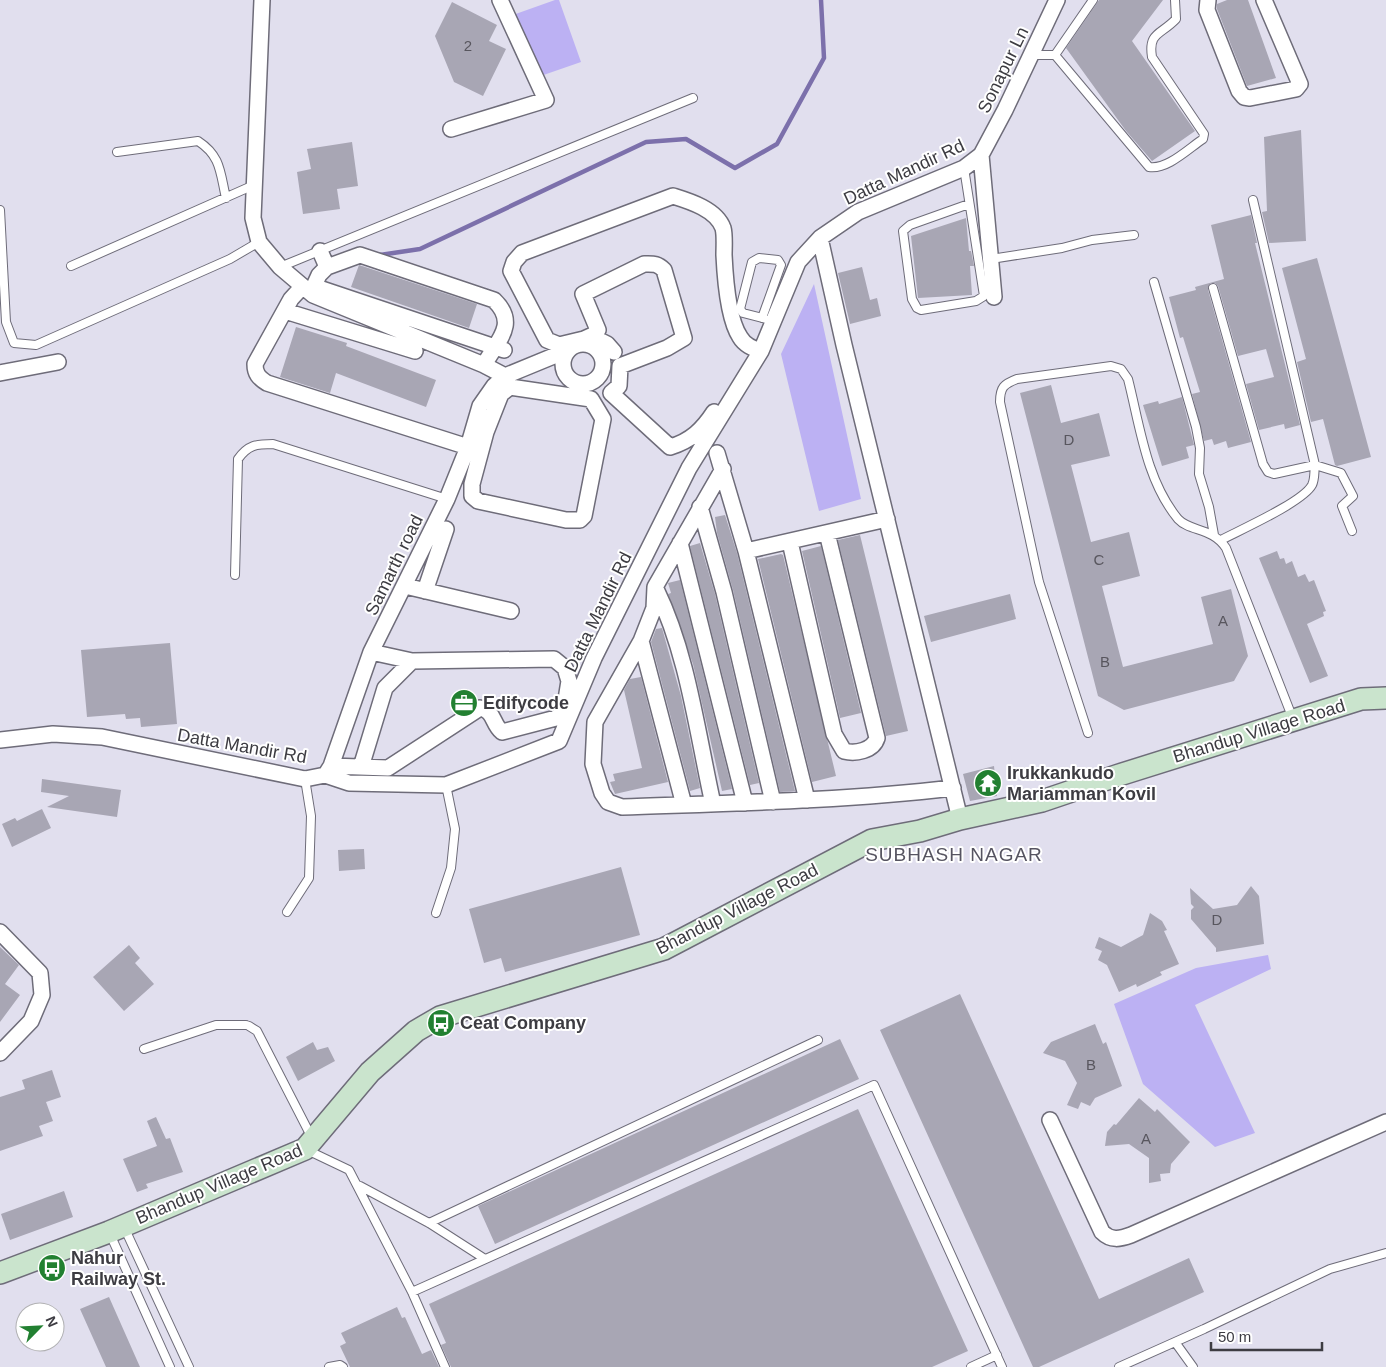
<svg xmlns="http://www.w3.org/2000/svg" width="1386" height="1367" viewBox="0 0 1386 1367" font-family="Arial,sans-serif">
	<style>
		.green { fill: #bcb1f3 }
		.lines { fill: none; stroke-linecap: round; stroke-linejoin: round }
		.stream { stroke: #7c70ab; stroke-width: 4.5 }
		.building { fill: #a8a6b4 }
		.lane-casing { stroke: #6e6c79; stroke-width: 10 }
		.street-casing { stroke: #6e6c79; stroke-width: 18 }
		.secondary-casing { stroke: #6e6c79; stroke-width: 24 }
		.lane { stroke: #fff; stroke-width: 8 }
		.street { stroke: #fff; stroke-width: 15 }
		.secondary { stroke: #cae4cd; stroke-width: 21 }
		.labels { text-anchor: middle; dominant-baseline: central; stroke-width: 4; stroke-linejoin: round; paint-order: stroke }
		.number-label { font-size: 15px; fill: #58565e }
		.street-label { font-size: 18px; fill: #3d3c42; stroke: #fff }
		.poi-label { font-size: 18px; font-weight: bold; fill: #3d3c42; stroke: #fff; text-anchor: start }
		.neighbourhood-label { font-size: 19px; letter-spacing: 1px; fill: #565461; stroke: #fff }
	</style>
	<rect width="100%" height="100%" fill="#e1dfee"/>
	<path class="green" d="M 555,0 L 559,0 L 581,62 L 532,79 L 510,16 Z
		M 814,284 L 861,499 L 819,511 L 781,354 Z
		M 1268,955 L 1271,969 L 1195,1005 L 1255,1133 L 1215,1147 L 1143,1084 L 1114,1004 L 1196,968 Z"/>
	<g class="lines">
		<path class="stream" d="M 380,255 L 420,249 L 646,142 L 686,139 L 735,168 L 777,144 L 824,58 L 821,0"/>
	</g>
	<path class="building" d="M 1099,0 L 1163,0 L 1132,41 L 1195,131 L 1152,161 L 1126,131 L 1066,48 Z
		M 1227,0 L 1248,0 L 1276,78 L 1247,86 L 1217,9 L 1217,4 Z
		M 452,2 L 497,25 L 489,41 L 506,49 L 483,96 L 454,82 L 435,36 Z
		M 1301,130 L 1306,241 L 1269,243 L 1262,212 L 1267,211 L 1264,137 Z
		M 352,142 L 358,186 L 337,189 L 340,209 L 303,214 L 297,172 L 311,169 L 307,149 Z
		M 1251,215 L 1257,243 L 1255,243 L 1300,425 L 1285,429 L 1284,424 L 1259,430 L 1246,384 L 1274,377 L 1266,349 L 1238,356 L 1218,286 L 1215,283 L 1211,283 L 1208,290 L 1251,442 L 1228,448 L 1226,441 L 1214,445 L 1212,439 L 1204,441 L 1192,394 L 1200,392 L 1183,337 L 1180,338 L 1169,297 L 1196,290 L 1195,287 L 1224,279 L 1211,225 Z
		M 966,218 L 969,251 L 971,251 L 974,266 L 970,266 L 972,295 L 918,298 L 911,236 Z
		M 1317,258 L 1371,457 L 1337,466 L 1335,465 L 1323,419 L 1311,422 L 1297,362 L 1306,359 L 1282,268 Z
		M 359,265 L 477,304 L 469,328 L 351,287 Z
		M 862,267 L 870,300 L 877,298 L 881,316 L 850,324 L 838,273 Z
		M 296,327 L 347,343 L 346,346 L 436,380 L 426,407 L 336,373 L 330,393 L 280,377 Z
		M 1051,385 L 1061,423 L 1099,413 L 1110,456 L 1071,465 L 1091,542 L 1129,532 L 1140,576 L 1102,586 L 1123,667 L 1213,644 L 1201,597 L 1231,589 L 1248,656 L 1234,681 L 1124,710 L 1098,696 L 1020,393 Z
		M 1182,397 L 1194,445 L 1186,447 L 1189,458 L 1162,466 L 1143,405 L 1158,401 L 1159,404 Z
		M 725,515 L 737,553 L 795,791 L 780,792 L 733,590 L 717,533 L 715,517 Z
		M 860,535 L 908,731 L 886,736 L 838,540 Z
		M 700,543 L 715,594 L 759,783 L 750,785 L 690,546 Z
		M 821,546 L 861,713 L 840,718 L 802,551 Z
		M 1277,551 L 1280,559 L 1284,558 L 1286,564 L 1292,561 L 1298,577 L 1305,574 L 1309,582 L 1314,580 L 1326,611 L 1323,612 L 1324,616 L 1307,624 L 1328,676 L 1310,683 L 1259,558 Z
		M 781,554 L 783,555 L 836,776 L 812,782 L 758,559 Z
		M 680,580 L 732,789 L 722,791 L 693,664 L 668,594 L 671,593 L 668,583 Z
		M 1010,594 L 1016,619 L 931,642 L 924,616 Z
		M 662,628 L 681,696 L 700,788 L 690,791 L 651,642 L 656,629 Z
		M 170,643 L 177,724 L 141,727 L 140,718 L 126,719 L 125,714 L 87,717 L 81,650 Z
		M 641,677 L 668,782 L 615,794 L 610,782 L 615,781 L 613,774 L 642,768 L 624,690 L 630,679 Z
		M 994,766 L 997,796 L 970,801 L 963,774 Z
		M 42,779 L 121,790 L 117,817 L 47,807 L 69,796 L 41,792 Z
		M 42,809 L 51,828 L 12,847 L 2,824 L 15,818 L 17,821 Z
		M 364,849 L 365,869 L 339,871 L 338,850 Z
		M 621,867 L 640,935 L 505,972 L 501,958 L 484,963 L 469,909 Z
		M 1251,886 L 1259,896 L 1264,944 L 1216,952 L 1216,948 L 1191,919 L 1191,910 L 1194,907 L 1191,904 L 1190,888 L 1213,909 L 1237,905 Z
		M 1150,913 L 1162,921 L 1167,930 L 1164,931 L 1179,964 L 1160,972 L 1162,975 L 1137,987 L 1136,984 L 1119,992 L 1107,965 L 1098,960 L 1102,951 L 1095,948 L 1099,937 L 1121,947 L 1143,935 Z
		M 129,945 L 140,958 L 135,963 L 154,984 L 124,1011 L 93,977 Z
		M 0,947 L 19,965 L 5,984 L 20,995 L 0,1022 Z
		M 960,994 L 1099,1299 L 1189,1258 L 1204,1292 L 1039,1367 L 1033,1367 L 880,1030 Z
		M 1095,1024 L 1103,1044 L 1106,1042 L 1122,1086 L 1095,1098 L 1090,1106 L 1081,1102 L 1078,1109 L 1067,1105 L 1077,1083 L 1065,1061 L 1043,1053 L 1051,1042 Z
		M 840,1039 L 859,1079 L 495,1244 L 478,1206 Z
		M 313,1042 L 317,1050 L 328,1047 L 335,1061 L 298,1081 L 286,1057 Z
		M 52,1070 L 61,1097 L 46,1102 L 53,1121 L 39,1126 L 43,1136 L 0,1151 L 0,1097 L 25,1089 L 22,1080 Z
		M 1139,1098 L 1155,1112 L 1157,1109 L 1190,1142 L 1171,1164 L 1170,1173 L 1160,1174 L 1161,1181 L 1149,1183 L 1149,1158 L 1129,1144 L 1105,1146 L 1107,1132 L 1114,1124 L 1116,1125 Z
		M 858,1109 L 968,1351 L 932,1367 L 451,1367 L 441,1345 L 446,1343 L 429,1304 Z
		M 156,1117 L 166,1139 L 170,1138 L 183,1172 L 146,1184 L 148,1188 L 137,1192 L 123,1159 L 157,1146 L 147,1121 Z
		M 64,1191 L 73,1217 L 10,1240 L 1,1214 Z
		M 109,1297 L 140,1367 L 106,1367 L 80,1309 Z
		M 397,1307 L 402,1318 L 405,1317 L 422,1354 L 431,1350 L 439,1367 L 350,1367 L 340,1346 L 346,1343 L 341,1333 Z"/>
	<g class="lines">
		<g class="lane-casing">
			<path id="lane" d="M 1093,0 L 1055,55 L 1149,167 C 1167,170 1188,149 1203,139 L 1204,134 L 1152,57 C 1148,32 1161,35 1176,19 L 1175,0
				M 1031,55 L 1055,55
				M 117,152 L 198,141 C 221,156 220,172 226,198
				M 964,168 L 984,296 L 976,301 L 921,310 L 917,308 L 912,299 L 903,231 L 910,225 L 969,204
				M 0,210 L 6,322 L 14,343 L 36,345 L 230,259 L 259,242
				M 991,259 L 1062,248 L 1092,240 L 1134,235
				M 71,266 L 254,185
				M 280,267 L 693,98
				M 1154,282 L 1196,427 L 1200,448 L 1199,474 L 1209,507 L 1214,535
				M 1213,288 L 1263,464 L 1268,472 L 1274,474 L 1315,465 L 1341,473 L 1353,496 L 1342,506 L 1352,531
				M 762,318 L 781,265 L 778,260 L 759,258 L 752,262 L 740,309 L 743,313 L 774,321
				M 1221,540 C 1240,530 1303,502 1312,485 C 1315,479 1314,472 1315,465 L 1253,200
				M 235,575 L 238,459 C 248,445 256,444 273,444 L 447,499
				M 1088,733 L 1039,582 L 1000,402 C 1000,387 1004,384 1017,379 L 1111,366 L 1121,369 L 1128,379 C 1140,426 1146,480 1178,519 C 1190,532 1212,527 1226,548 L 1293,719
				M 287,912 L 309,878 L 311,816 L 305,779
				M 436,913 L 451,868 L 455,829 L 446,785
				M 249,1026 L 257,1031 L 312,1138
				M 144,1049 L 216,1025 L 246,1025
				M 307,1150 L 349,1170 L 412,1292 L 445,1367
				M 360,1186 L 429,1223 L 485,1259
				M 429,1223 L 818,1040
				M 124,1227 L 189,1367
				M 110,1234 L 170,1367
				M 412,1292 L 874,1085 L 1002,1367
				M 1175,1342 L 1193,1367
				M 329,1367 L 340,1365 L 343,1367
				M 971,1367 L 997,1355
				M 1119,1367 L 1204,1329 L 1330,1269 L 1386,1253"/>
		</g>
		<g class="street-casing">
			<path id="street" d="M 262,0 L 253,218 L 259,242 L 280,267 L 313,295 L 484,365 L 505,376
				M 1208,0 L 1207,10 L 1239,91 L 1244,97 L 1250,98 L 1296,89 L 1300,84 L 1264,0
				M 451,129 L 546,100 L 500,0
				M 981,155 L 994,297
				M 820,238 L 844,345 L 960,819
				M 320,251 L 327,267
				M 314,286 L 319,275 L 327,267 L 360,255 L 494,300 C 519,324 497,341 484,365
				M 302,287 L 291,299 L 255,364 C 255,374 259,378 267,383 L 468,447
				M 322,289 L 504,350
				M 285,311 L 415,351
				M 591,336 L 607,344 L 614,352
				M563 364a20 20 0 1 1 40 0a20 20 0 1 1-40 0Z
				M 0,373 L 58,362
				M 714,412 C 703,429 691,441 670,447 L 611,393 L 619,386 L 620,366 L 667,348 L 684,338 L 664,270 C 657,263 653,264 644,264 L 583,294 L 598,330 L 595,334 L 584,339 L 559,345 L 547,340 L 511,271 L 514,262 L 522,253 L 673,196 C 689,201 716,209 723,228 C 725,235 724,247 724,255 C 725,276 728,319 740,337 C 744,344 753,349 761,351
				M 473,430 L 486,432 L 501,394 L 510,387 L 591,399 L 603,419 L 584,516 L 580,520 L 566,520 L 478,501 L 472,496 L 472,484 L 486,432
				M 717,453 L 746,551 L 807,800
				M 723,469 L 655,587 L 654,608 L 641,641 L 595,722 L 593,764 L 602,793 L 608,802 L 622,807 C 732,803 843,801 953,788
				M 700,507 L 724,592 L 773,802
				M 790,542 L 834,734 L 844,751 C 855,754 873,751 877,738 L 827,533
				M 680,543 L 745,803
				M 746,551 L 887,519
				M 405,586 L 511,611
				M 656,589 C 688,655 697,732 713,804
				M 425,591 L 446,529
				M 641,641 L 684,805
				M 0,740 L 53,734 L 102,737 L 305,779 L 325,775 L 349,783 L 446,785 L 559,741 L 594,658 L 689,468 L 761,351 L 798,262 L 820,238 L 858,212 L 964,168 L 981,155 L 1005,110 L 1057,0
				M 331,766 L 388,768 L 480,708 C 495,711 492,724 502,732 L 556,718 L 564,712 L 569,681 L 565,668 L 554,659 L 412,661 L 371,652
				M 361,767 L 385,688 L 412,661
				M 326,774 L 331,766 L 371,652 L 447,499 L 468,447 L 480,406 L 494,386 L 505,376 L 561,353 L 566,353
				M 0,932 L 40,973 L 42,995 L 31,1021 L 0,1053
				M 1050,1120 L 1102,1232 C 1111,1241 1120,1239 1131,1235 L 1386,1122"/>
		</g>
		<g class="secondary-casing">
			<path id="secondary" d="M 0,1273 L 109,1232 L 305,1149 L 370,1072 L 416,1031 L 440,1017 L 664,949 L 872,840 L 920,831 L 960,819 L 1042,801 L 1116,776 L 1361,699 L 1386,698"/>
		</g>
		<use href="#lane" class="lane"/>
		<use href="#street" class="street"/>
		<use href="#secondary" class="secondary"/>
	</g>
	<defs>
		<g id="office-disc" transform="scale(1.4375)"><circle r="9.5" fill="#228031" stroke="#fff"/><path d="M-6-3h4V-5.5h4V-3h4V5H-6ZM-1-4.5V-3h2v-1.5ZM-6 0V1H6V0Z" fill="#fff"/></g>
		<g id="temple-disc" transform="scale(1.4375)"><circle r="9.5" fill="#228031" stroke="#fff"/><path d="M0-6L5-2H3V0L6.5 2.5H4V6H1.5V3h-3V6H-4V2.5H-6.5L-3 0V-2H-5Z" fill="#fff"/></g>
		<g id="bus-disc" transform="scale(1.4375)"><circle r="9.5" fill="#228031" stroke="#fff"/><path d="M-5-6H5V4H4V6H2V4H-2V6H-4V4H-5ZM-3.5-4V0h7V-4ZM-3.5 1.2v1.5H-2V1.2ZM2 1.2v1.5H3.5V1.2Z" fill="#fff"/></g>
	</defs>
	<g fill-rule="evenodd">
		<use href="#office-disc" x="464" y="703"/>
		<use href="#temple-disc" x="988" y="783"/>
		<use href="#bus-disc" x="441" y="1023"/>
		<use href="#bus-disc" x="52" y="1268"/>
	</g>
	<g class="labels">
		<g class="number-label">
			<text x="468" y="45">2</text>
			<text x="1069" y="439">D</text>
			<text x="1099" y="559">C</text>
			<text x="1223" y="620">A</text>
			<text x="1105" y="661">B</text>
			<text x="1217" y="919">D</text>
			<text x="1091" y="1064">B</text>
			<text x="1146" y="1138">A</text>
		</g>
		<g class="street-label">
			<text transform="translate(1003 70) rotate(-64)">Sonapur Ln</text>
			<text transform="translate(904 172) rotate(-25)">Datta Mandir Rd</text>
			<text transform="translate(394 565) rotate(-64)">Samarth road</text>
			<text transform="translate(598 612) rotate(-64)">Datta Mandir Rd</text>
			<text transform="translate(1259 731) rotate(-17)">Bhandup Village Road</text>
			<text transform="translate(242 746) rotate(10)">Datta Mandir Rd</text>
			<text transform="translate(737 909) rotate(-27)">Bhandup Village Road</text>
			<text transform="translate(219 1184) rotate(-23)">Bhandup Village Road</text>
		</g>
		<g class="poi-label">
			<text x="483" y="703">Edifycode</text>
			<text x="1007" y="773">Irukkankudo<tspan x="1007" dy="21">Mariamman Kovil</tspan></text>
			<text x="460" y="1023">Ceat Company</text>
			<text x="71" y="1258">Nahur<tspan x="71" dy="21">Railway St.</tspan></text>
		</g>
		<g class="neighbourhood-label">
			<text x="954" y="854">SUBHASH NAGAR</text>
		</g>
	</g>
	<g transform="translate(40 1327) rotate(66)"><circle r="24" fill="#ffffff" stroke="#b1b1b3"/>
	<path d="M0-4L9 19L0 12L-9 19Z" fill="#228031"/>
	<text y="-8" font-size="14" font-weight="bold" text-anchor="middle" fill="#3d3c42">N</text>
	</g>
	<path d="M1211 1342v8h111v-8" fill="none" stroke="#3d3c42" stroke-width="2.5"/>
	<text x="1218" y="1342" font-size="15" fill="#3d3c42" stroke="#ffffff" stroke-width="4" paint-order="stroke">50 m</text>
</svg>
